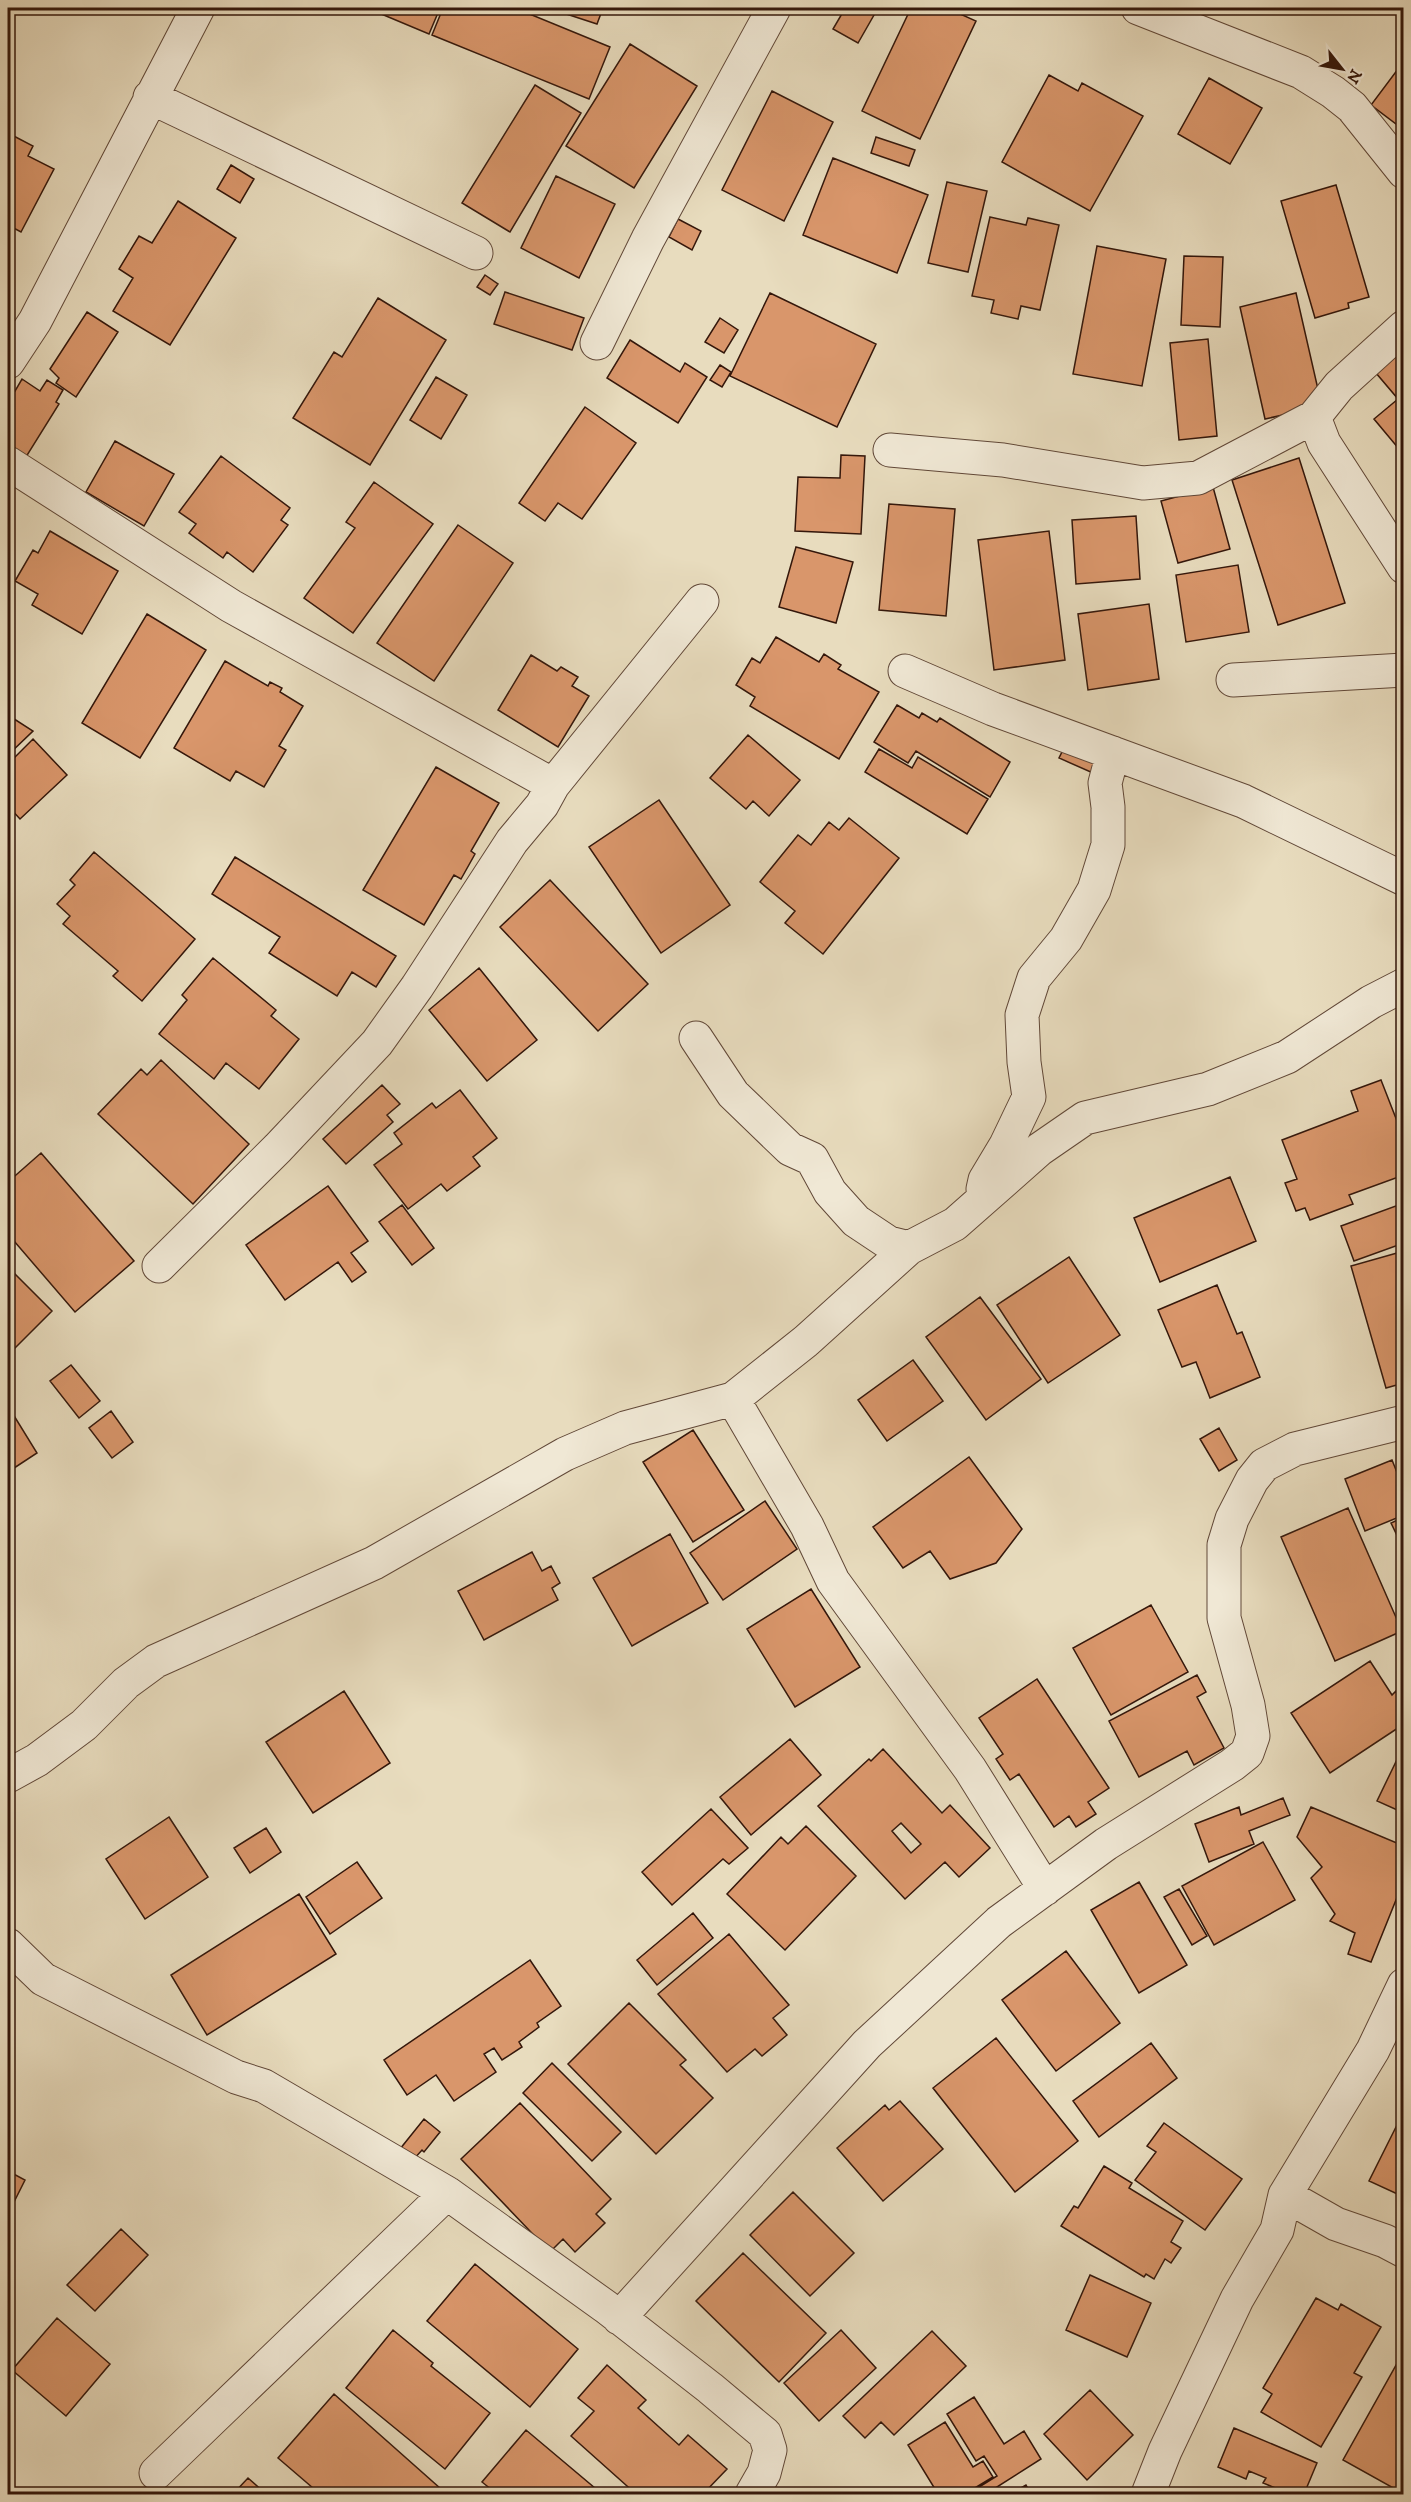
<svg xmlns="http://www.w3.org/2000/svg" width="1411" height="2502" viewBox="0 0 1411 2502" font-family="'IM FELL DW Pica',serif">
	<style>
		.building { fill: #d9966b; stroke: #34170b; stroke-width: 1.5; fill-rule: evenodd }
		.lines { fill: none; stroke-linecap: round; stroke-linejoin: round }
		.street-casing { stroke: #614838; stroke-width: 35 }
		.street { stroke: #f0e8d5; stroke-width: 33 }
	</style>
	<rect width="100%" height="100%" fill="#e8dcbe"/>
	<filter id="stains"><feTurbulence type="fractalNoise" baseFrequency=".00333" numOctaves="4"/><feColorMatrix values="0 0 0 0 .2 0 0 0 0 .09 0 0 0 0 .02 0 0 0 .5 -.17"/></filter>
	<radialGradient id="worn" r=".72"><stop offset=".6" stop-color="#630" stop-opacity="0"/><stop offset="1" stop-color="#630" stop-opacity=".3"/></radialGradient>
	<path class="building" d="M 367,8 L 440,8 L 429,34 Z
		M 443,8 L 515,8 L 610,47 L 589,99 L 432,35 Z
		M 548,8 L 603,8 L 597,24 Z
		M 835,8 L 878,8 L 858,43 L 833,29 L 843,12 Z
		M 911,8 L 947,8 L 976,21 L 920,139 L 862,111 Z
		M 630,44 L 697,86 L 634,188 L 566,146 Z
		M 1404,61 L 1404,130 L 1371,105 Z
		M 1049,75 L 1078,91 L 1082,83 L 1143,116 L 1090,211 L 1002,162 Z
		M 1209,78 L 1262,108 L 1230,164 L 1178,134 Z
		M 535,85 L 581,113 L 510,232 L 462,203 Z
		M 772,91 L 833,122 L 784,221 L 722,190 Z
		M 8,133 L 33,146 L 28,156 L 54,169 L 21,232 L 8,225 Z
		M 876,137 L 915,150 L 909,166 L 871,153 Z
		M 833,158 L 928,195 L 897,273 L 803,235 Z
		M 231,165 L 254,179 L 240,203 L 217,189 Z
		M 556,176 L 615,204 L 579,278 L 521,248 Z
		M 947,182 L 987,191 L 968,272 L 928,263 Z
		M 1336,185 L 1369,297 L 1348,303 L 1349,308 L 1315,318 L 1281,201 Z
		M 178,201 L 236,238 L 170,345 L 113,311 L 133,278 L 119,269 L 139,236 L 152,243 Z
		M 990,217 L 1026,225 L 1028,218 L 1059,225 L 1040,310 L 1021,306 L 1018,319 L 991,313 L 994,300 L 972,296 Z
		M 678,219 L 701,231 L 692,250 L 669,237 Z
		M 1097,246 L 1166,259 L 1142,386 L 1073,374 Z
		M 1184,256 L 1223,257 L 1220,327 L 1181,325 Z
		M 485,275 L 498,284 L 490,295 L 477,287 Z
		M 505,292 L 584,318 L 572,350 L 494,324 Z
		M 770,293 L 876,344 L 837,427 L 730,376 Z
		M 1296,293 L 1320,398 L 1310,409 L 1265,419 L 1240,307 Z
		M 378,298 L 446,340 L 370,465 L 293,418 L 334,352 L 342,357 Z
		M 87,312 L 118,332 L 76,397 L 56,383 L 59,378 L 50,369 Z
		M 720,318 L 738,330 L 724,353 L 705,342 Z
		M 1208,339 L 1217,436 L 1179,440 L 1170,343 Z
		M 630,340 L 680,372 L 685,363 L 707,377 L 678,423 L 607,378 Z
		M 1404,350 L 1404,455 L 1374,419 L 1398,399 L 1376,373 Z
		M 720,365 L 731,372 L 722,387 L 710,380 Z
		M 436,377 L 467,395 L 441,439 L 410,420 Z
		M 22,379 L 40,391 L 47,380 L 63,390 L 56,402 L 59,404 L 21,465 L 8,456 L 8,403 Z
		M 585,407 L 636,443 L 582,519 L 558,503 L 545,521 L 519,503 Z
		M 115,441 L 174,474 L 144,526 L 86,492 Z
		M 841,455 L 865,456 L 861,534 L 795,531 L 798,477 L 840,478 Z
		M 221,456 L 290,508 L 281,520 L 288,525 L 253,572 L 227,552 L 223,558 L 189,533 L 196,524 L 179,512 Z
		M 1299,458 L 1345,603 L 1278,625 L 1232,480 Z
		M 374,482 L 433,524 L 353,633 L 304,598 L 355,528 L 346,522 Z
		M 1213,487 L 1230,549 L 1178,563 L 1161,501 Z
		M 889,504 L 955,509 L 946,616 L 879,610 Z
		M 1136,516 L 1140,579 L 1076,584 L 1072,520 Z
		M 458,525 L 513,563 L 434,681 L 377,643 Z
		M 50,531 L 118,571 L 82,634 L 32,605 L 38,594 L 15,581 L 33,550 L 38,553 Z
		M 1049,531 L 1065,660 L 994,670 L 978,540 Z
		M 796,547 L 853,562 L 836,623 L 779,607 Z
		M 1238,565 L 1249,632 L 1186,642 L 1176,575 Z
		M 1149,604 L 1159,679 L 1088,690 L 1078,614 Z
		M 147,614 L 206,650 L 140,758 L 82,723 Z
		M 776,637 L 819,662 L 824,654 L 841,665 L 838,669 L 879,692 L 839,759 L 750,706 L 755,697 L 736,685 L 752,658 L 760,663 Z
		M 531,655 L 557,671 L 561,667 L 578,677 L 572,686 L 589,696 L 558,747 L 498,710 Z
		M 225,661 L 268,686 L 270,682 L 282,688 L 280,692 L 303,706 L 279,746 L 286,750 L 264,787 L 236,771 L 230,781 L 174,748 Z
		M 897,705 L 919,718 L 922,713 L 937,722 L 940,718 L 1010,762 L 990,797 L 916,751 L 908,763 L 874,742 Z
		M 8,715 L 33,731 L 8,755 Z
		M 748,735 L 800,780 L 769,816 L 753,801 L 746,809 L 710,778 Z
		M 33,739 L 67,775 L 20,819 L 8,806 L 8,764 Z
		M 1064,748 L 1098,762 L 1093,773 L 1059,758 Z
		M 879,749 L 912,768 L 918,757 L 988,799 L 967,834 L 865,772 Z
		M 436,767 L 499,803 L 471,851 L 475,854 L 461,879 L 454,875 L 424,925 L 363,890 Z
		M 659,800 L 730,905 L 661,953 L 589,847 Z
		M 849,818 L 899,858 L 823,954 L 785,923 L 795,911 L 760,882 L 798,835 L 811,845 L 829,822 L 839,830 Z
		M 94,852 L 195,939 L 142,1001 L 113,976 L 118,971 L 63,924 L 70,916 L 57,904 L 75,885 L 70,880 Z
		M 235,857 L 396,956 L 376,987 L 352,972 L 337,996 L 269,953 L 280,937 L 212,894 Z
		M 550,880 L 648,984 L 598,1031 L 500,927 Z
		M 213,958 L 276,1010 L 271,1016 L 299,1039 L 259,1089 L 226,1063 L 214,1079 L 159,1034 L 187,1000 L 182,995 Z
		M 479,968 L 537,1040 L 487,1081 L 429,1010 Z
		M 161,1060 L 249,1144 L 193,1204 L 98,1114 L 141,1069 L 147,1075 Z
		M 1381,1080 L 1404,1139 L 1404,1175 L 1349,1195 L 1353,1204 L 1310,1220 L 1305,1208 L 1296,1211 L 1285,1183 L 1297,1179 L 1282,1140 L 1358,1111 L 1351,1091 Z
		M 382,1085 L 400,1104 L 387,1115 L 393,1122 L 346,1164 L 323,1139 Z
		M 460,1090 L 497,1138 L 473,1157 L 480,1166 L 447,1191 L 441,1184 L 408,1209 L 374,1165 L 402,1144 L 394,1133 L 432,1103 L 436,1108 Z
		M 41,1153 L 134,1261 L 75,1312 L 8,1234 L 8,1182 Z
		M 1230,1177 L 1256,1241 L 1160,1282 L 1134,1218 Z
		M 328,1186 L 368,1241 L 351,1253 L 366,1272 L 352,1282 L 338,1262 L 285,1300 L 246,1245 Z
		M 1404,1203 L 1404,1243 L 1354,1261 L 1341,1226 Z
		M 402,1205 L 434,1248 L 412,1265 L 379,1222 Z
		M 1404,1251 L 1404,1383 L 1386,1388 L 1351,1266 Z
		M 1069,1257 L 1120,1335 L 1048,1383 L 997,1305 Z
		M 8,1267 L 52,1311 L 8,1355 Z
		M 1217,1285 L 1237,1334 L 1242,1332 L 1260,1377 L 1210,1398 L 1196,1362 L 1182,1367 L 1158,1310 Z
		M 980,1297 L 1041,1379 L 986,1420 L 926,1337 Z
		M 913,1360 L 943,1401 L 887,1441 L 858,1400 Z
		M 71,1365 L 100,1401 L 79,1418 L 50,1381 Z
		M 8,1406 L 37,1453 L 8,1472 Z
		M 111,1411 L 133,1442 L 112,1458 L 89,1428 Z
		M 1219,1428 L 1237,1460 L 1219,1471 L 1200,1439 Z
		M 693,1430 L 744,1510 L 693,1542 L 643,1462 Z
		M 969,1457 L 1022,1529 L 996,1563 L 950,1579 L 930,1551 L 903,1568 L 873,1527 Z
		M 1392,1460 L 1404,1490 L 1404,1515 L 1365,1531 L 1345,1479 Z
		M 765,1501 L 797,1549 L 723,1600 L 690,1553 Z
		M 1348,1508 L 1402,1631 L 1335,1661 L 1281,1537 Z
		M 1404,1517 L 1404,1550 L 1391,1523 Z
		M 670,1534 L 708,1603 L 632,1646 L 593,1578 Z
		M 532,1552 L 542,1571 L 551,1566 L 560,1583 L 552,1588 L 558,1600 L 484,1640 L 458,1591 Z
		M 811,1589 L 860,1667 L 795,1707 L 747,1629 Z
		M 1151,1605 L 1188,1672 L 1111,1715 L 1073,1648 Z
		M 1370,1661 L 1392,1695 L 1396,1691 L 1404,1702 L 1404,1724 L 1330,1773 L 1291,1713 Z
		M 1197,1675 L 1206,1692 L 1197,1697 L 1224,1748 L 1194,1765 L 1187,1751 L 1139,1777 L 1109,1721 Z
		M 1037,1679 L 1109,1788 L 1088,1802 L 1096,1814 L 1076,1827 L 1069,1816 L 1054,1827 L 1019,1774 L 1010,1780 L 996,1759 L 1003,1754 L 979,1718 Z
		M 344,1691 L 390,1763 L 313,1813 L 266,1742 Z
		M 790,1739 L 821,1775 L 751,1835 L 720,1797 Z
		M 1404,1745 L 1404,1813 L 1377,1801 Z
		M 883,1749 L 942,1813 L 950,1805 L 990,1848 L 959,1877 L 945,1862 L 905,1899 L 818,1806 L 869,1759 L 871,1761 ZM 901,1823 L 921,1844 L 911,1853 L 892,1831 Z
		M 1283,1798 L 1290,1815 L 1249,1831 L 1254,1844 L 1209,1862 L 1195,1824 L 1239,1807 L 1241,1815 Z
		M 1311,1807 L 1404,1846 L 1404,1880 L 1371,1962 L 1348,1954 L 1355,1933 L 1330,1921 L 1335,1914 L 1311,1878 L 1322,1867 L 1297,1837 Z
		M 711,1809 L 748,1848 L 729,1864 L 723,1859 L 672,1905 L 642,1872 Z
		M 169,1817 L 208,1877 L 145,1919 L 106,1859 Z
		M 806,1826 L 856,1876 L 785,1950 L 727,1894 L 781,1837 L 788,1844 Z
		M 266,1828 L 281,1852 L 250,1873 L 234,1848 Z
		M 1263,1842 L 1295,1900 L 1214,1945 L 1182,1886 Z
		M 357,1862 L 382,1898 L 330,1934 L 306,1897 Z
		M 1139,1882 L 1187,1965 L 1139,1993 L 1091,1910 Z
		M 1179,1889 L 1207,1936 L 1192,1945 L 1164,1897 Z
		M 299,1894 L 336,1954 L 207,2035 L 171,1975 Z
		M 693,1913 L 713,1938 L 657,1985 L 637,1960 Z
		M 729,1934 L 789,2005 L 773,2018 L 787,2035 L 762,2056 L 755,2049 L 727,2072 L 658,1994 Z
		M 1066,1951 L 1120,2023 L 1056,2071 L 1002,2000 Z
		M 530,1960 L 561,2006 L 537,2023 L 539,2027 L 519,2042 L 522,2047 L 502,2060 L 494,2048 L 484,2054 L 496,2072 L 454,2101 L 436,2075 L 407,2095 L 384,2060 Z
		M 629,2003 L 686,2060 L 680,2065 L 713,2098 L 656,2154 L 568,2064 Z
		M 996,2038 L 1078,2141 L 1015,2192 L 933,2088 Z
		M 1151,2043 L 1177,2078 L 1099,2137 L 1073,2101 Z
		M 552,2063 L 621,2132 L 592,2161 L 523,2093 Z
		M 900,2101 L 943,2149 L 883,2201 L 837,2148 L 885,2105 L 889,2110 Z
		M 520,2103 L 611,2199 L 596,2214 L 605,2223 L 575,2252 L 563,2239 L 550,2252 L 461,2159 Z
		M 1404,2111 L 1404,2197 L 1369,2181 Z
		M 424,2119 L 440,2132 L 424,2152 L 422,2150 L 413,2160 L 400,2149 Z
		M 1164,2123 L 1242,2179 L 1205,2230 L 1135,2180 L 1156,2152 L 1147,2146 Z
		M 1104,2166 L 1132,2183 L 1129,2188 L 1183,2221 L 1171,2242 L 1181,2248 L 1171,2263 L 1165,2259 L 1154,2279 L 1146,2274 L 1144,2277 L 1061,2226 L 1074,2206 L 1078,2208 Z
		M 8,2171 L 25,2180 L 8,2214 Z
		M 793,2192 L 854,2253 L 810,2296 L 750,2235 Z
		M 121,2229 L 148,2255 L 95,2311 L 67,2285 Z
		M 743,2253 L 826,2333 L 779,2382 L 696,2301 Z
		M 475,2264 L 578,2349 L 530,2407 L 427,2321 Z
		M 1090,2275 L 1151,2303 L 1127,2357 L 1066,2330 Z
		M 1316,2298 L 1338,2310 L 1341,2304 L 1381,2327 L 1354,2373 L 1362,2377 L 1321,2447 L 1261,2412 L 1272,2394 L 1263,2388 Z
		M 57,2318 L 110,2364 L 66,2416 L 12,2370 Z
		M 393,2330 L 433,2363 L 431,2366 L 490,2413 L 445,2469 L 346,2388 Z
		M 841,2330 L 876,2368 L 819,2421 L 784,2383 Z
		M 932,2331 L 966,2366 L 894,2435 L 881,2422 L 865,2438 L 843,2416 Z
		M 1404,2351 L 1404,2494 L 1343,2460 Z
		M 607,2365 L 646,2400 L 638,2408 L 679,2445 L 688,2435 L 727,2469 L 703,2494 L 636,2494 L 571,2436 L 594,2411 L 578,2398 Z
		M 1090,2390 L 1133,2435 L 1087,2480 L 1044,2434 Z
		M 334,2394 L 441,2489 L 435,2494 L 320,2494 L 278,2458 Z
		M 974,2397 L 1004,2444 L 1024,2431 L 1041,2459 L 986,2494 L 979,2487 L 997,2476 L 984,2456 L 976,2461 L 947,2414 Z
		M 945,2422 L 973,2467 L 983,2461 L 993,2477 L 965,2494 L 938,2494 L 908,2445 Z
		M 1234,2428 L 1317,2463 L 1304,2494 L 1290,2494 L 1263,2483 L 1266,2478 L 1249,2471 L 1246,2479 L 1218,2467 Z
		M 526,2430 L 602,2494 L 497,2494 L 482,2482 Z
		M 248,2478 L 266,2494 L 233,2494 Z
		M 1026,2485 L 1031,2494 L 1010,2494 Z"/>
	<g class="lines">
		<g class="street-casing">
			<path id="street" d="M 1138,8 L 1301,72 L 1333,92 L 1352,107 L 1404,172
				M 150,97 L 476,253
				M 597,343 L 648,239 L 774,8
				M 8,362 L 35,321 L 198,8
				M 1314,417 L 1324,443 L 1404,567
				M 890,450 L 1003,460 L 1143,483 L 1198,478 L 1314,417 L 1339,386 L 1404,327
				M 8,463 L 231,606 L 553,785
				M 905,671 L 993,709 L 1243,801 L 1404,879
				M 1233,680 L 1404,670
				M 696,1038 L 733,1094 L 790,1149 L 812,1159 L 830,1192 L 856,1221 L 889,1243 L 909,1248
				M 983,1189 L 985,1180 L 1006,1145 L 1029,1097 L 1024,1062 L 1022,1015 L 1034,978 L 1066,939 L 1094,890 L 1108,845 L 1108,807 L 1105,783 L 1113,753
				M 159,1266 L 278,1148 L 377,1043 L 417,987 L 512,841 L 542,805 L 553,785 L 702,601
				M 733,1399 L 807,1526 L 833,1581 L 970,1769 L 1045,1889
				M 8,1776 L 37,1760 L 84,1725 L 126,1683 L 156,1661 L 374,1563 L 565,1454 L 625,1428 L 733,1399 L 806,1341 L 909,1248 L 955,1224 L 1040,1149 L 1085,1118 L 1208,1089 L 1287,1057 L 1371,1002 L 1404,985
				M 8,1945 L 43,1979 L 236,2077 L 264,2086 L 447,2193 L 606,2307 L 710,2388 L 765,2434 L 770,2450 L 764,2473 L 752,2494
				M 1285,2195 L 1336,2224 L 1385,2241 L 1404,2251
				M 619,2318 L 867,2044 L 999,1922 L 1106,1844 L 1232,1765 L 1247,1753 L 1253,1736 L 1248,1705 L 1224,1618 L 1224,1545 L 1232,1519 L 1252,1480 L 1264,1465 L 1295,1449 L 1404,1422
				M 156,2473 L 447,2193
				M 1148,2494 L 1165,2451 L 1237,2299 L 1277,2230 L 1285,2195 L 1373,2050 L 1404,1985"/>
		</g>
		<use href="#street" class="street"/>
	</g>
	<rect width="1411" height="2502" fill="none" stroke="#e8dcbe" stroke-width="30"/>
	<rect x="9" y="9" width="1393" height="2484" fill="none" stroke="#34170b" stroke-width="3"/>
	<rect x="15" y="15" width="1381" height="2472" fill="none" stroke="#34170b" stroke-width="1.5"/>
	<g transform="translate(1342 69) rotate(121)" stroke="#f0e8d5" stroke-width="4.5" paint-order="stroke">
	<path d="M0-4.5L10 22L0 15L-10 22Z" fill="#34170b"/>
	<text y="-9" font-size="16" font-weight="bold" text-anchor="middle" fill="#34170b">N</text>
	</g>
	<rect width="100%" height="100%" filter="url(#stains)"/>
	<rect width="100%" height="100%" fill="url(#worn)"/>
</svg>
